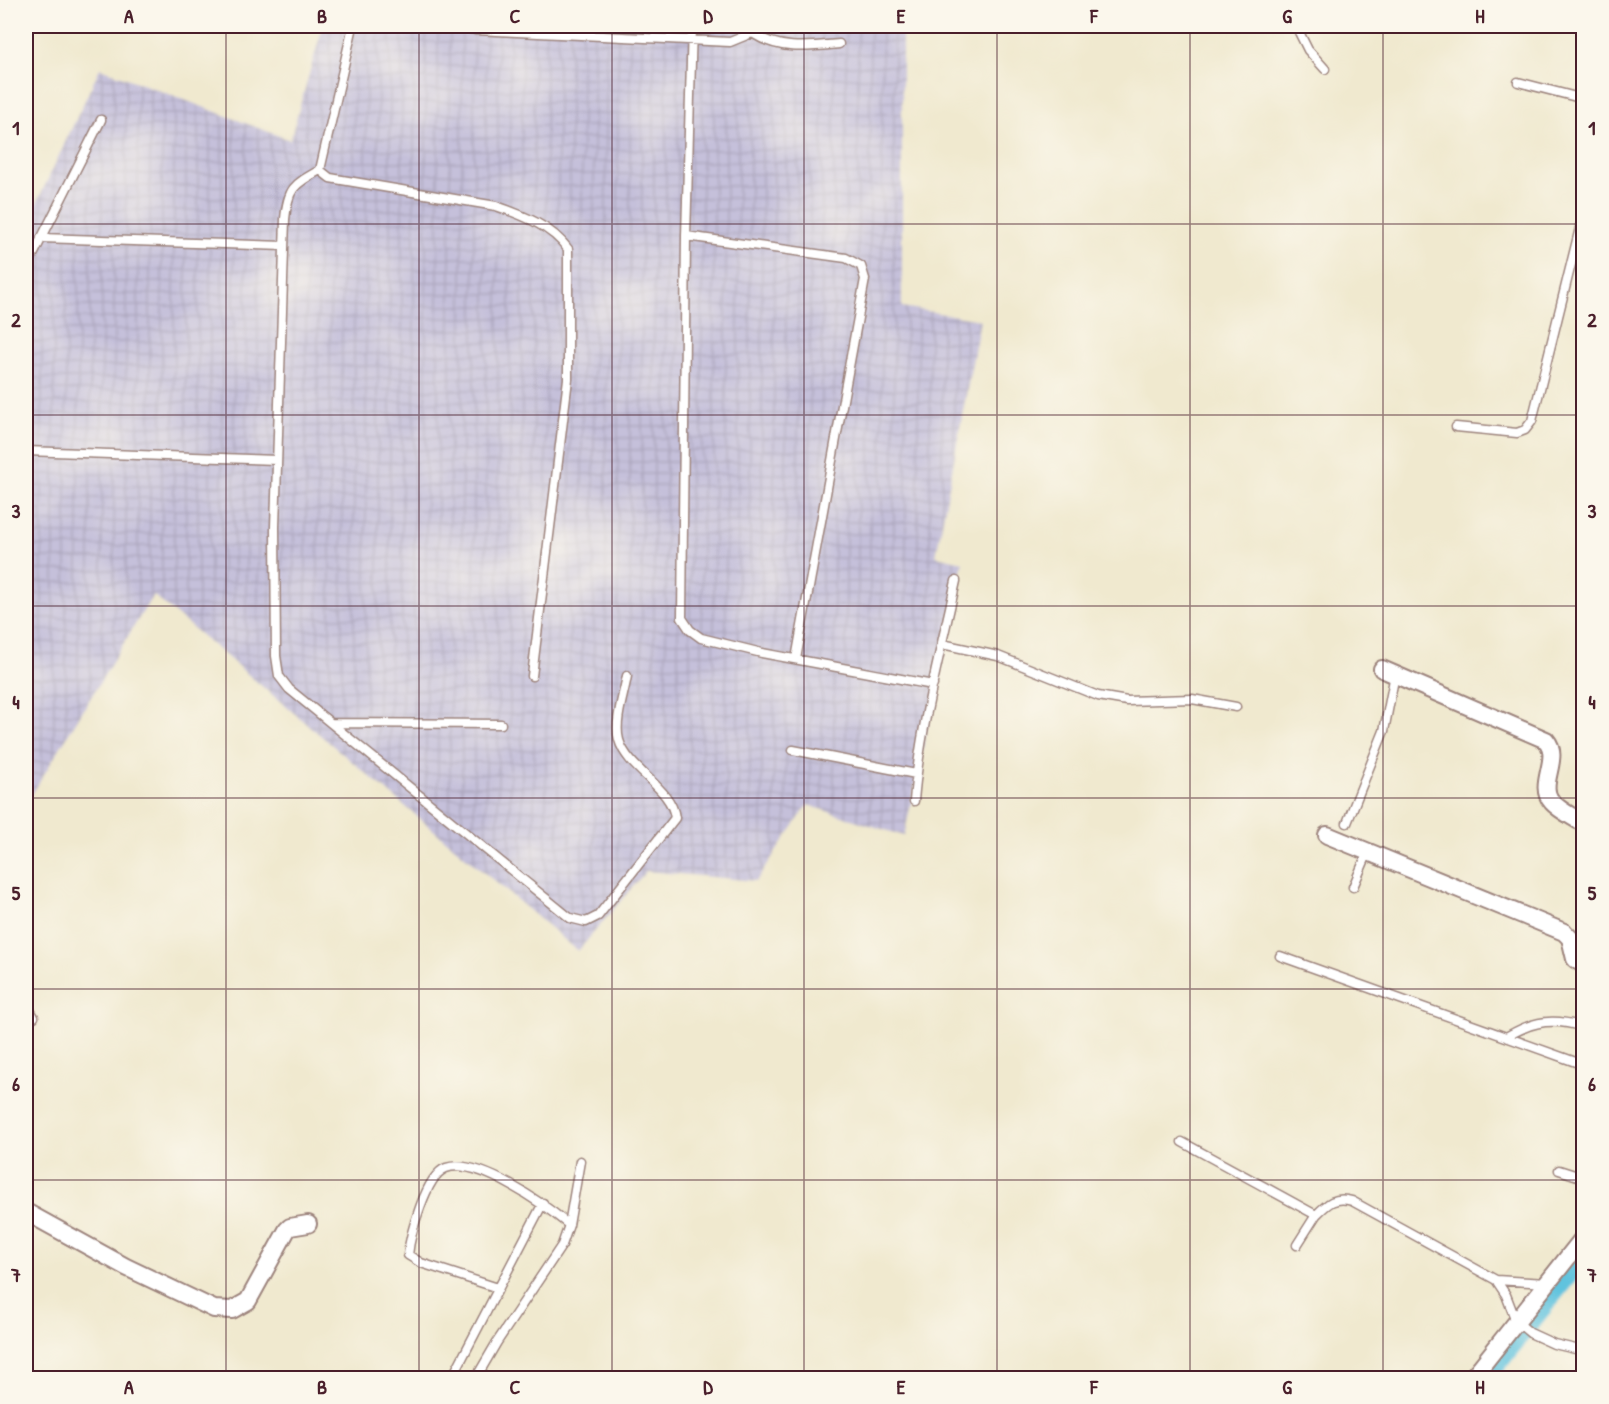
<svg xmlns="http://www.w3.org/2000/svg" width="1609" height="1404" viewBox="0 0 1609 1404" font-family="'Patrick Hand',sans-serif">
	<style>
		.industrial { fill: url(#industrial-grid) }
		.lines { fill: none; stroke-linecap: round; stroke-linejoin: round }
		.canal { stroke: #60c3de; stroke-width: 16 }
		.service-casing { stroke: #9d847d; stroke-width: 11 }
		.minor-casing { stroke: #9d847d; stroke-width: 20 }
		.service { stroke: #fff; stroke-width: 8 }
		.minor { stroke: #fff; stroke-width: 16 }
		.grid { fill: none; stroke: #4a1f2b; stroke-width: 1.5; stroke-opacity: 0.55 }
		.neatline { fill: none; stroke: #4a1f2b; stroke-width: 2 }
		.grid-label { font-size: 20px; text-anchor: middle; font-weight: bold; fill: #4a1f2b }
	</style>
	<defs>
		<pattern id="industrial-grid" width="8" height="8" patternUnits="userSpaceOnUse" patternTransform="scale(1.5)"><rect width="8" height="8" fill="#c5c0da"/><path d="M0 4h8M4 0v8" fill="none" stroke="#aba5bb"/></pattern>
	</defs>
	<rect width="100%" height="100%" fill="#fbf7ec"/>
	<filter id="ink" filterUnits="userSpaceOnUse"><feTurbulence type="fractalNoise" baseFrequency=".0167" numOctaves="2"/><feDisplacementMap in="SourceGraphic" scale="12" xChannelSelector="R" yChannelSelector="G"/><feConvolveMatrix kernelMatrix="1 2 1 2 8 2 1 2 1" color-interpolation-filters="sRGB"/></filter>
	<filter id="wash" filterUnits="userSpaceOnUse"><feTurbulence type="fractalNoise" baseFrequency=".008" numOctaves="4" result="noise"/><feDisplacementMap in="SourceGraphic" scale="24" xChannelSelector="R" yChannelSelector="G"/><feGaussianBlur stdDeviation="1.35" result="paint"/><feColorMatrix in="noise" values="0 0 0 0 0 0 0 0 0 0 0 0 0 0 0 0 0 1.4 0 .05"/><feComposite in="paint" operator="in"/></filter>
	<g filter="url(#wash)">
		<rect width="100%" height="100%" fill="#f0e9cf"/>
		<path class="industrial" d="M 323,26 L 902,26 L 902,307 L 980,320 L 936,556 L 963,562 L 904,836 L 808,805 L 756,881 L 646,871 L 578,951 L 153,595 L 26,804 L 26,226 L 100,68 L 290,140 Z"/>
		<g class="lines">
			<path class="canal" d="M 1488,1378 L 1584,1258"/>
		</g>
	</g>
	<g filter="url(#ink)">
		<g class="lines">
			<g class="service-casing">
				<path id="service" d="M 353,26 L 320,170 L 330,178 L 496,206 C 523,215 551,226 568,249 L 568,379 L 532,676
					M 457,26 L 476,30 L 730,42 L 752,33 L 752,26
					M 692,26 L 686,236 L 846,258 L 861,266 L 865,279 L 796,659
					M 1296,26 L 1308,50 L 1325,69
					M 752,33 C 780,51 808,47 839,44
					M 1518,82 L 1584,99
					M 320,170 C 293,185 288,188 285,219 L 275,527 L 276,656 L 279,676 L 289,689 L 570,918 L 586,922 L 598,916 L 675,818 C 672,787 628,771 619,740 C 614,722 624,694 627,676
					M 686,236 L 682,618 L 690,630 L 701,638 L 762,653 L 933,685
					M 41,238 L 284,246
					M 26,269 L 101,120
					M 1456,427 L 1517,433 L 1525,430 L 1532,421 L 1584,212
					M 26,451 L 277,460
					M 942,644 L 998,656 L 1098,696 L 1127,701 L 1192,699 L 1236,707
					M 331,723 L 501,724
					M 793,750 L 916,774
					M 914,801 C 920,727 940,654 956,581
					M 1347,823 L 1384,731 L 1395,674
					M 1353,887 L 1368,852
					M 1280,956 L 1584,1065
					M 26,1004 L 34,1017
					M 1508,1036 C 1535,1020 1554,1018 1584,1027
					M 1182,1142 L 1316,1215 L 1297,1245
					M 1559,1170 L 1584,1178
					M 1316,1215 C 1328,1203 1335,1196 1352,1201 L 1496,1280 L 1547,1283
					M 1496,1280 L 1506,1295 L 1516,1321 L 1530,1333 L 1554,1344 L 1584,1351
					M 498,1288 L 421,1263 L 408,1255 C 410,1235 426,1175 446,1168 C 478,1157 545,1205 569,1225
					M 455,1372 L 543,1203
					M 476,1378 L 497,1342 L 562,1245 L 569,1225 L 580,1161"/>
			</g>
			<g class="minor-casing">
				<path id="minor" d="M 1382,669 L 1546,740 C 1562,758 1536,785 1552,802 C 1560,811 1574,817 1584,824
					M 1327,835 L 1564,932 L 1570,938 L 1575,959 L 1584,965
					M 26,1212 L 126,1267 L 214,1309 L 232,1310 L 248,1301 L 287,1230 L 290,1227 L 308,1224
					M 1472,1378 L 1584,1237"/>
			</g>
			<use href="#service" class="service"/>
			<use href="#minor" class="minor"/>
		</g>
	</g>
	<path class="grid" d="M 226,26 L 226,1378M 419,26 L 419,1378M 612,26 L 612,1378M 804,26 L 804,1378M 997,26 L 997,1378M 1190,26 L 1190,1378M 1383,26 L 1383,1378M 26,224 L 1584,224M 26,415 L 1584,415M 26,606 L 1584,606M 26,798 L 1584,798M 26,989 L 1584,989M 26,1180 L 1584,1180"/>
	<rect width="1609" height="1404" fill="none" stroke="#fbf7ec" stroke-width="66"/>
	<rect x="33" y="33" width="1543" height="1338" class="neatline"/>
	<g class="grid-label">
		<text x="129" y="23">A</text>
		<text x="322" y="23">B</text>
		<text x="515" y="23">C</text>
		<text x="708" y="23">D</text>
		<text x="901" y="23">E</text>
		<text x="1094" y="23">F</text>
		<text x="1287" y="23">G</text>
		<text x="1480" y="23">H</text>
		<text x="16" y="135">1</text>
		<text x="1592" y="135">1</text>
		<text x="16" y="327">2</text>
		<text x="1592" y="327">2</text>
		<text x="16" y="518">3</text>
		<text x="1592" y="518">3</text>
		<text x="16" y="709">4</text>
		<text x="1592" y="709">4</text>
		<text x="16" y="900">5</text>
		<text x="1592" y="900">5</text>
		<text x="16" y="1091">6</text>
		<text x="1592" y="1091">6</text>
		<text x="16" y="1282">7</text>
		<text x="1592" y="1282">7</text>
		<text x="129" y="1394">A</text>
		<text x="322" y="1394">B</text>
		<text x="515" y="1394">C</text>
		<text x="708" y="1394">D</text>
		<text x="901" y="1394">E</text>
		<text x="1094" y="1394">F</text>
		<text x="1287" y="1394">G</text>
		<text x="1480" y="1394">H</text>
	</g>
</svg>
